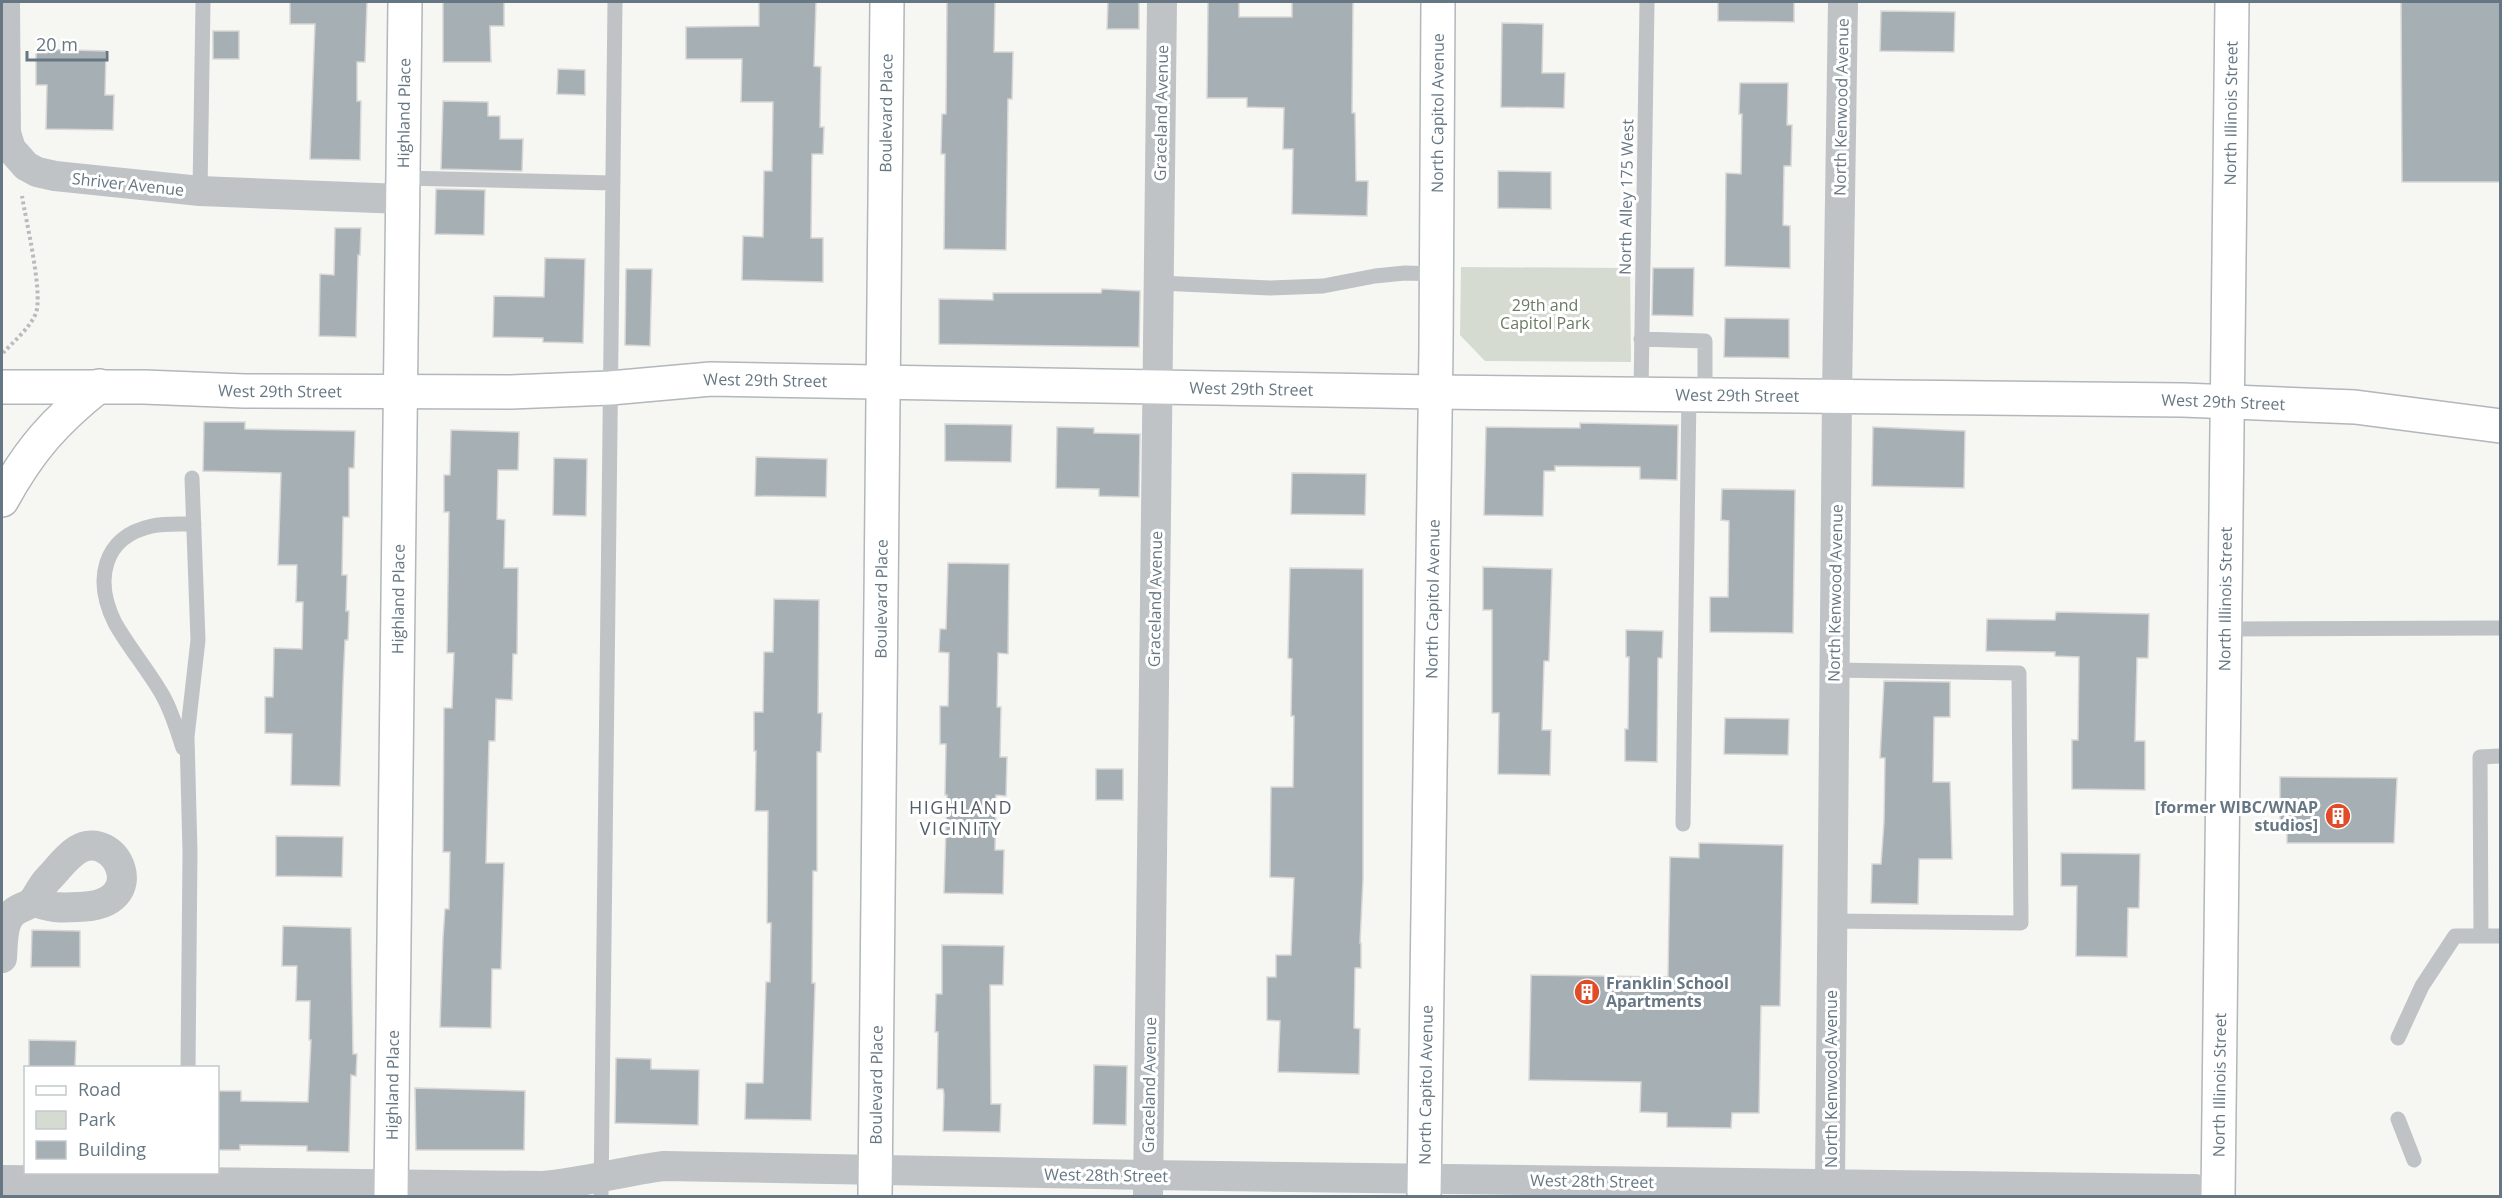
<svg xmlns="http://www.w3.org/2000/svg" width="2502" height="1198" viewBox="0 0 2502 1198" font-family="'Open Sans',sans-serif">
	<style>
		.green { fill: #d6dbd2 }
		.building { fill: #a6afb4; stroke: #d8d7d5; stroke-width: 1.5 }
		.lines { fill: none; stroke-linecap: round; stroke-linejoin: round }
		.secondary-casing { stroke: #b1b7bb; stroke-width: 36 }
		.highway-casing { stroke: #b2b6b9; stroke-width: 36 }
		.path { stroke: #b9bcbe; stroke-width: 4; stroke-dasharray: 3 3; stroke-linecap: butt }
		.lane { stroke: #bfc3c6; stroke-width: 15 }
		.street { stroke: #bfc3c6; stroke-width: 30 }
		.secondary { stroke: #fff; stroke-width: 33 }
		.highway { stroke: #fff; stroke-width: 33 }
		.labels { text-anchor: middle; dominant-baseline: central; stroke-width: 6; stroke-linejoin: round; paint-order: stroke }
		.street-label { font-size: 16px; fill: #667783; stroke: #fff }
		.park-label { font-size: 16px; fill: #6a7b64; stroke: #fff }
		.poi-label { font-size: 16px; font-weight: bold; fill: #667783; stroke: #fff; text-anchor: end }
		.neighbourhood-label { font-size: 18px; letter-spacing: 1.5px; fill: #536069; stroke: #fff }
	</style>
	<rect width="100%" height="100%" fill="#f6f6f3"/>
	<path class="green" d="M 1461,267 L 1630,268 L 1631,362 L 1485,361 L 1460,335 Z"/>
	<path class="building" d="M 290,2 L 367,2 L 365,62 L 357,62 L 357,101 L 361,101 L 360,160 L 310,159 L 315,24 L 290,24 Z
		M 443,2 L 504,2 L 504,26 L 490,26 L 491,62 L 443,62 Z
		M 759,2 L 816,2 L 814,66 L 821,67 L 820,127 L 824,127 L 823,154 L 812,154 L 811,238 L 823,238 L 823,282 L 742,280 L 743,236 L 763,237 L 764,171 L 772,171 L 773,102 L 741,102 L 742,59 L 686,59 L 686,27 L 759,26 Z
		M 947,2 L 995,2 L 994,52 L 1013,52 L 1012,99 L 1008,99 L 1006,250 L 944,249 L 945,154 L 941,154 L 942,114 L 946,114 Z
		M 1108,2 L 1139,2 L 1139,29 L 1107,29 Z
		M 1208,2 L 1239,2 L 1239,17 L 1292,17 L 1292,2 L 1353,2 L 1352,113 L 1355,113 L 1356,181 L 1368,181 L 1367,216 L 1292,214 L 1293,149 L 1283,149 L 1284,108 L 1247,107 L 1247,98 L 1207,98 Z
		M 1718,2 L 1794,2 L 1794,22 L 1718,21 Z
		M 2401,2 L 2500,2 L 2500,182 L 2402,182 Z
		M 1881,11 L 1955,12 L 1954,52 L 1880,51 Z
		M 1502,23 L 1543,24 L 1542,73 L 1565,73 L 1564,108 L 1501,107 Z
		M 213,31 L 239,31 L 239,59 L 213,59 Z
		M 36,49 L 106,51 L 105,95 L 114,95 L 113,130 L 46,129 L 47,85 L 36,85 Z
		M 558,69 L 585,70 L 585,95 L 557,94 Z
		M 1740,83 L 1788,83 L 1787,125 L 1792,125 L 1791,166 L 1784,166 L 1783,225 L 1790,226 L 1790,268 L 1725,266 L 1726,173 L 1741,174 L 1742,114 L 1739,114 Z
		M 443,101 L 488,102 L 488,116 L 500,116 L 500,139 L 523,139 L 522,171 L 441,169 Z
		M 1498,171 L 1551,172 L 1551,209 L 1498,208 Z
		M 436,189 L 485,190 L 484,235 L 435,234 Z
		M 335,228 L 361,228 L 360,255 L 358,255 L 356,337 L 319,336 L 320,274 L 334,275 Z
		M 545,258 L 585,259 L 583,343 L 543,342 L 543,338 L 493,337 L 494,296 L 544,297 Z
		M 1653,268 L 1694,268 L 1693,316 L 1652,315 Z
		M 626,269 L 652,269 L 650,346 L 625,345 Z
		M 1102,289 L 1140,291 L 1139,347 L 939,344 L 939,299 L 993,300 L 993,293 L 1101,293 Z
		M 1725,318 L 1789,319 L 1789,358 L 1724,357 Z
		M 204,422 L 245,422 L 245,429 L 355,431 L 354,468 L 349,468 L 349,517 L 343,517 L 342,575 L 347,575 L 346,611 L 349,611 L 348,640 L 345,640 L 343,684 L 340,786 L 291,785 L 292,734 L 265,733 L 265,697 L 273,697 L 274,648 L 302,649 L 303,602 L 296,602 L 297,565 L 278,565 L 281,473 L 203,471 Z
		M 1580,423 L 1678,425 L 1677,480 L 1640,479 L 1640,467 L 1555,466 L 1555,471 L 1544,471 L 1543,516 L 1484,515 L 1486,427 L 1580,428 Z
		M 945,424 L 1012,425 L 1011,462 L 945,461 Z
		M 1057,427 L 1094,428 L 1094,433 L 1140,434 L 1139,497 L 1099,496 L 1099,489 L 1056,488 Z
		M 1873,427 L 1965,431 L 1964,488 L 1872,486 Z
		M 451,430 L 519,432 L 518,470 L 498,470 L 497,519 L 505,520 L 504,568 L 518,568 L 517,654 L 513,654 L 512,700 L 496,699 L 495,741 L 489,741 L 486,863 L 504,863 L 501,969 L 492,969 L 491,1028 L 440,1027 L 443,938 L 445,909 L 449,909 L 450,852 L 443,852 L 444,708 L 452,708 L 454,653 L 447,653 L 449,512 L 444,512 L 444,475 L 450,475 Z
		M 756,457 L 827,459 L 826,497 L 755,496 Z
		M 554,458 L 587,459 L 586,516 L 553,515 Z
		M 1292,473 L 1366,474 L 1365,515 L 1291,514 Z
		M 1722,489 L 1795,490 L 1793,633 L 1710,632 L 1710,597 L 1728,597 L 1729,521 L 1721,520 Z
		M 948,563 L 1009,564 L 1008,654 L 998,653 L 997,707 L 1001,707 L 1000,757 L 1007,757 L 1006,796 L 996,795 L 995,850 L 1004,850 L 1003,894 L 944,893 L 947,795 L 945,795 L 946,744 L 940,744 L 940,706 L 948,706 L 949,653 L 939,652 L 940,629 L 946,629 Z
		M 1483,567 L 1552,569 L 1549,661 L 1544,661 L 1542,730 L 1551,730 L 1550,775 L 1498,774 L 1499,713 L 1492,713 L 1492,610 L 1483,610 Z
		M 1290,568 L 1363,569 L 1363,879 L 1360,943 L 1361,943 L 1361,968 L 1355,968 L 1354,1028 L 1360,1029 L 1359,1074 L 1278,1072 L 1280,1021 L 1267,1020 L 1267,977 L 1276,977 L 1276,955 L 1291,955 L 1294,878 L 1270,877 L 1271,787 L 1293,787 L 1294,716 L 1291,716 L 1292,659 L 1288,658 Z
		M 774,599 L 819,600 L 818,713 L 822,713 L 821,752 L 817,752 L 817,871 L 813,871 L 812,983 L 815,983 L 811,1120 L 745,1119 L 746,1083 L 763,1083 L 766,982 L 770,982 L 771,923 L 767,923 L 768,811 L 755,811 L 756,751 L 754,751 L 754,712 L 763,712 L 764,652 L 773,652 Z
		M 2056,612 L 2149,614 L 2148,658 L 2137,658 L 2135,741 L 2145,741 L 2145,790 L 2072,789 L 2072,740 L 2078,740 L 2079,657 L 2055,656 L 2055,652 L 1986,651 L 1987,619 L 2055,620 Z
		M 1626,630 L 1663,631 L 1662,658 L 1658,658 L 1657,762 L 1625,761 L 1625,729 L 1628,729 L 1629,657 L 1626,657 Z
		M 1884,681 L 1950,682 L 1950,717 L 1934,717 L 1933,782 L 1950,782 L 1952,859 L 1919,859 L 1918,904 L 1871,903 L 1872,864 L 1881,864 L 1884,822 L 1885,758 L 1880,758 Z
		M 1725,718 L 1789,719 L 1788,755 L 1724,754 Z
		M 1096,769 L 1123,769 L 1123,800 L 1096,800 Z
		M 2280,777 L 2397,778 L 2394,843 L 2287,843 L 2287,822 L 2280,821 Z
		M 276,836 L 343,837 L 342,877 L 276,876 Z
		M 1699,843 L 1783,845 L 1780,1006 L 1761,1006 L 1759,1113 L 1732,1113 L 1731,1128 L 1667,1127 L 1667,1113 L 1640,1112 L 1641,1082 L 1529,1080 L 1531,975 L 1668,977 L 1670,857 L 1699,858 Z
		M 2061,853 L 2140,854 L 2139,908 L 2128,908 L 2127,957 L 2076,956 L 2077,886 L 2061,886 Z
		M 283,926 L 351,928 L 353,1054 L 357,1054 L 356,1076 L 351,1075 L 349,1152 L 307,1151 L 307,1146 L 240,1145 L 240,1150 L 218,1150 L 218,1091 L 241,1091 L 241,1101 L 308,1102 L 311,1040 L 309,1040 L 310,1001 L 296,1001 L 297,966 L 282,966 Z
		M 32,930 L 80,931 L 80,967 L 31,967 Z
		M 942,945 L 1004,946 L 1003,985 L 990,985 L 991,1104 L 1001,1104 L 1000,1132 L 943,1131 L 944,1094 L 943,1089 L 937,1089 L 938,1032 L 935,1032 L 936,994 L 942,994 Z
		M 29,1040 L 76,1041 L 75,1068 L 29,1068 Z
		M 616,1058 L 651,1059 L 651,1069 L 699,1070 L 698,1125 L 615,1123 Z
		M 1094,1065 L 1127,1066 L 1126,1125 L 1093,1124 Z
		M 415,1088 L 525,1091 L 524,1150 L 416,1150 Z"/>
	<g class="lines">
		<g class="secondary-casing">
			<g id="secondary">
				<path id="s1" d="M 2,387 L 144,387 L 244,391 L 511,392 L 610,388 L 711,379 L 1435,392 L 2183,400 L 2355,407 L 2500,426"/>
				<path id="s2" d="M 391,1196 L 405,2"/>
				<path id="s3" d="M 875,1196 L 887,2"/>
				<path id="s4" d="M 1424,1196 L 1436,348 L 1438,2"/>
				<path id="s5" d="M 2218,1196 L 2232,2"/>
			</g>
		</g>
		<g class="highway-casing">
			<path id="highway" d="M 2,500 C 29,450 55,421 99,386"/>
		</g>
		<path class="path" d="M 3,353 C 13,342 30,328 36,313 C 43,292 26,221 22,196"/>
		<path class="lane" d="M 402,178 L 612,183
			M 200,191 L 203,2
			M 1159,283 L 1270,288 L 1323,286 L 1375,276 L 1405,273 L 1436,274
			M 1641,339 L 1705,341 L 1705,394
			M 1641,393 L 1647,2
			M 2224,629 L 2500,628
			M 183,748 C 177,730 172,712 163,696 C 149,671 129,648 115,623 C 94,581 102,537 152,526 C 165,523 181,524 194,524
			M 1683,824 L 1689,394
			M 1832,921 L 2021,923 L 2019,673 L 1834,670
			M 2481,936 L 2480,757 L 2500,756
			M 2398,1038 L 2422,986 L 2455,936 L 2500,936
			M 188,1068 L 190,852 L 187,737 L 198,640 L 192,478
			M 2398,1119 L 2414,1160
			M 601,1196 L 615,2"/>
		<path class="street" d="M 5,2 L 6,133 L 11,149 L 26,166 L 37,172 L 55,176 L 200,191 L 402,199
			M 2,958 C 3,945 2,923 12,914 C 17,908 26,907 32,902 C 38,896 41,886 48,879 C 57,870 66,857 77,850 C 115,826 155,906 78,907 C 61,908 48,908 33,901
			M 2,1180 L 542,1186 C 583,1183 623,1171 664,1166 L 1148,1175 L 2187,1189 L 2195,1189 L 2210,1196
			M 1830,1185 L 1837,396 L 1843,2
			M 1148,1196 L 1162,2"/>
		<use href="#secondary" class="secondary"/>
		<use href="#highway" class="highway"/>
	</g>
	<defs>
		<g id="building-disc" transform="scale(1.35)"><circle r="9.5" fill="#e04c29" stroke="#fff"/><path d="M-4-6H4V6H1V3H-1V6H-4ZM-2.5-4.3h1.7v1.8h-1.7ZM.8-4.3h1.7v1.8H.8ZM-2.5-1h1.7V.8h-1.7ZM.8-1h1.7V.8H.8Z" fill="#fff"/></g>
	</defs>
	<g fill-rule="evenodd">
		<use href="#building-disc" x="2338" y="816"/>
		<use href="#building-disc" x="1587" y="992"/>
	</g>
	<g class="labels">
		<g class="street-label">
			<text transform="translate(1841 107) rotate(-89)">North Kenwood Avenue</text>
			<text stroke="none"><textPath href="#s2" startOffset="1083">Highland Place</textPath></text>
			<text stroke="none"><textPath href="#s3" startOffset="1083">Boulevard Place</textPath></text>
			<text transform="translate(1161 113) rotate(-89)">Graceland Avenue</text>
			<text stroke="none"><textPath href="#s4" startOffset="1083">North Capitol Avenue</textPath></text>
			<text stroke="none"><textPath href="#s5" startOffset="1083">North Illinois Street</textPath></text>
			<text transform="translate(128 184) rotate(6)">Shriver Avenue</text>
			<text transform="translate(1626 197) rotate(-89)">North Alley 175 West</text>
			<text stroke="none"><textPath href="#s1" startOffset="764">West 29th Street</textPath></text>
			<text stroke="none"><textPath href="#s1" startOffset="1250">West 29th Street</textPath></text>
			<text stroke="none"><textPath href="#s1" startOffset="278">West 29th Street</textPath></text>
			<text stroke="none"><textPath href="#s1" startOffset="1736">West 29th Street</textPath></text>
			<text stroke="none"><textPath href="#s1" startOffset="2222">West 29th Street</textPath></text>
			<text transform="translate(1835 593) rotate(-89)">North Kenwood Avenue</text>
			<text stroke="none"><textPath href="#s2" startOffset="597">Highland Place</textPath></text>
			<text stroke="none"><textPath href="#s3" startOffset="597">Boulevard Place</textPath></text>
			<text transform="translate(1155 599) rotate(-89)">Graceland Avenue</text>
			<text stroke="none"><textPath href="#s4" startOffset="597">North Capitol Avenue</textPath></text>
			<text stroke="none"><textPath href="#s5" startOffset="597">North Illinois Street</textPath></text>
			<text transform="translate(1831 1079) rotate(-90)">North Kenwood Avenue</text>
			<text stroke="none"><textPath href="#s2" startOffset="111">Highland Place</textPath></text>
			<text stroke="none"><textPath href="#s3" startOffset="111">Boulevard Place</textPath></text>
			<text transform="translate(1149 1085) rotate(-89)">Graceland Avenue</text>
			<text stroke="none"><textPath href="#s4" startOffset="111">North Capitol Avenue</textPath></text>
			<text stroke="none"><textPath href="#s5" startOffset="111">North Illinois Street</textPath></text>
			<text transform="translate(1106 1175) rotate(1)">West 28th Street</text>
			<text transform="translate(1592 1181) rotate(1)">West 28th Street</text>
		</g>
		<g class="park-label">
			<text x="1545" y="305">29th and<tspan x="1545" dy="18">Capitol Park</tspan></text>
		</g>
		<g class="poi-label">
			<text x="2318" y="807">[former WIBC/WNAP<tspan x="2318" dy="18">studios]</tspan></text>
			<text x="1606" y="983" text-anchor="start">Franklin School<tspan x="1606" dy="18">Apartments</tspan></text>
		</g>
		<g class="neighbourhood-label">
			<text x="961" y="807">HIGHLAND<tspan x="961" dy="21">VICINITY</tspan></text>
		</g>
	</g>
	<rect width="2502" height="1198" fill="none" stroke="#667783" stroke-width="6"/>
	<rect x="24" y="1066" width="195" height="108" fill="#ffffff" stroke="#c2c9cd" stroke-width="1.5"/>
	<rect x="36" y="1086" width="30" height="9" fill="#ffffff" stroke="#c2c9cd" stroke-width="1.5"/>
	<text x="78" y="1096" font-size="18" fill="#667783">Road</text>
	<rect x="36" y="1111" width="30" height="18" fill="#d6dbd2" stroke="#c2c9cd" stroke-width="1.5"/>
	<text x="78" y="1126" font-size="18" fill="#667783">Park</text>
	<rect x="36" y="1141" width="30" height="18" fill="#a6afb4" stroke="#c2c9cd" stroke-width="1.5"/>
	<text x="78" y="1156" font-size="18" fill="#667783">Building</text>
	<path d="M27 51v9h80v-9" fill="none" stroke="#667783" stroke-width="3"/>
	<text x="36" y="51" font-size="18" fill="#667783" stroke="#ffffff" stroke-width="4.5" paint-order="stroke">20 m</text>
</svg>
